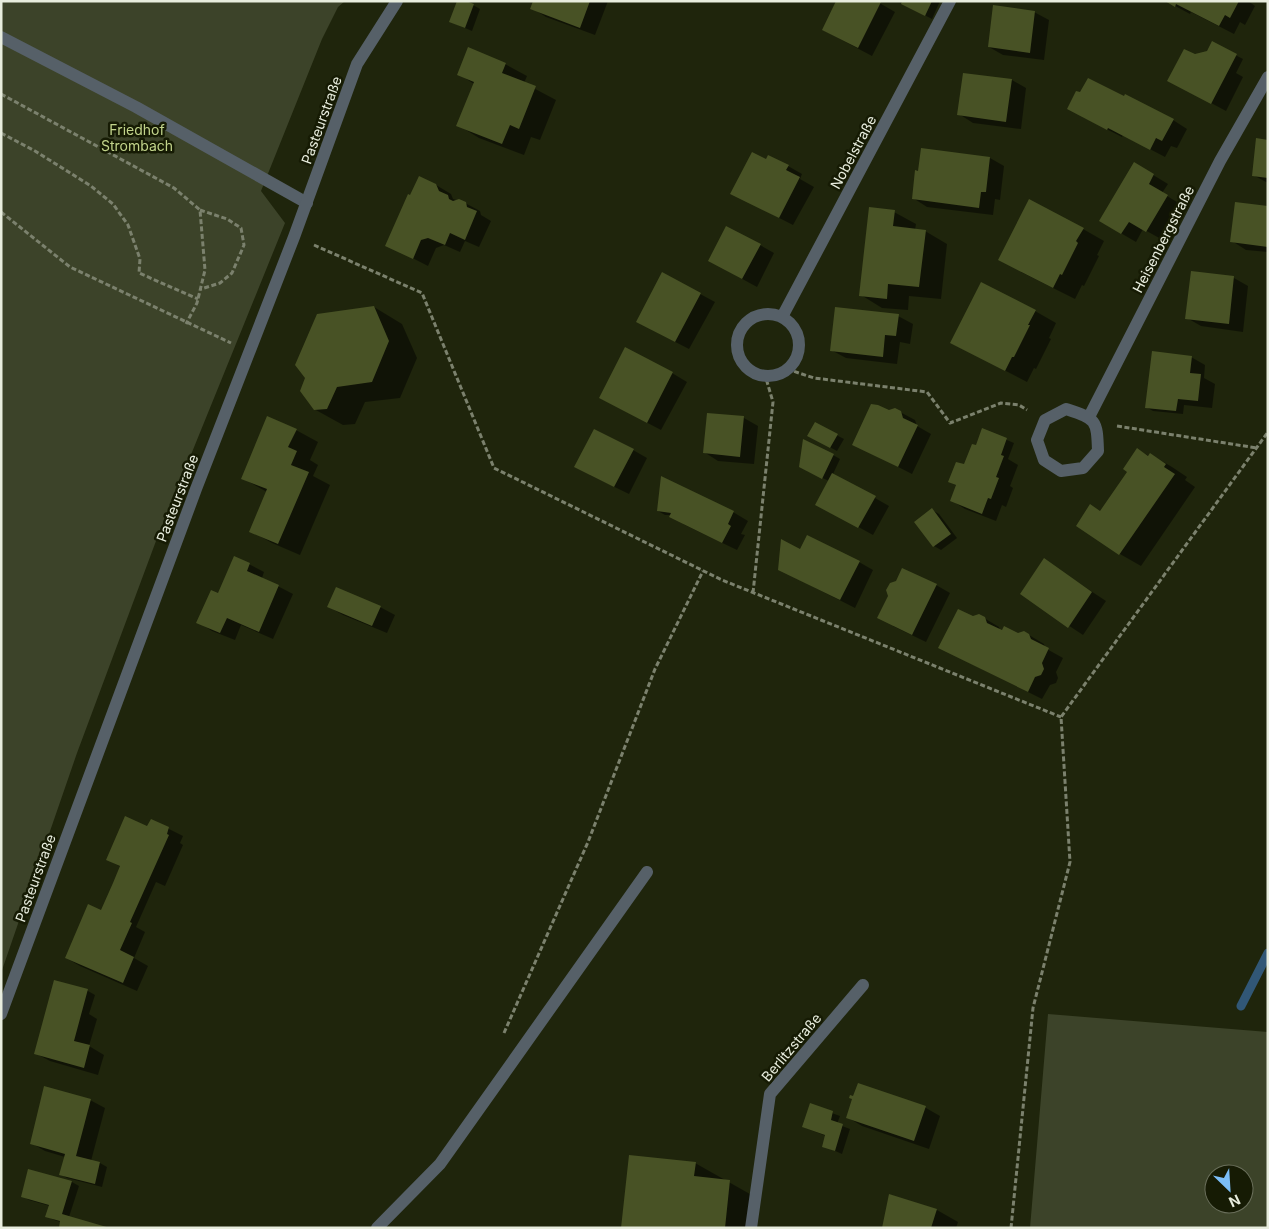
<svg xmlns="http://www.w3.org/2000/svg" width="1269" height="1229" viewBox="0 0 1269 1229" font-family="Inter,sans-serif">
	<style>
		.green { fill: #3c4329; fill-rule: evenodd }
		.shadow { fill: #0007 }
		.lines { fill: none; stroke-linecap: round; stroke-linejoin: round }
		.stream { stroke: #315776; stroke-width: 9 }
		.building { fill: #485225 }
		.path { stroke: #7b816d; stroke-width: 3; stroke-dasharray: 5 2.5; stroke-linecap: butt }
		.lane { stroke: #566068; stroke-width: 12 }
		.street { stroke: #566068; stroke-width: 12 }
		.labels { text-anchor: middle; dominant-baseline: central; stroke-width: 5; stroke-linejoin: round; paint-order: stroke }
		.street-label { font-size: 14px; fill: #e8edde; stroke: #161b04 }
		.park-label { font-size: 14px; fill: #c2d48b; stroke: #161b04 }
	</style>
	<rect width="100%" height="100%" fill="#1f250c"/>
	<path class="green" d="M 1,1 L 345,1 L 338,7 L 322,39 L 261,191 L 285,223 L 156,541 L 77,753 L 1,973 Z
		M 1048,1014 L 1268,1032 L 1268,1228 L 1030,1228 ZM 1214,1174 L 1244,1174 L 1244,1204 L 1214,1204 Z"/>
	<path class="shadow" d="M 534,1 L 608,1 L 595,35 L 546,17 L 532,8 Z
		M 838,1 L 876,1 L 895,12 L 872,56 L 823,30 Z
		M 903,1 L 940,1 L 932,19 L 909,7 Z
		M 1166,1 L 1248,1 L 1255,6 L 1245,25 L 1240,22 L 1234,34 L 1191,12 L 1190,14 Z
		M 473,5 L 480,9 L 472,31 L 451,22 Z
		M 1034,12 L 1049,20 L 1044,60 L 1003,55 L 989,47 Z
		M 1212,43 L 1243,59 L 1236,73 L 1243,77 L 1226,111 L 1183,88 L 1194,56 L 1213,53 Z
		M 505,64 L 527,76 L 524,83 L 556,100 L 540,140 L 531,137 L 524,155 L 479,138 L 458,125 L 474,84 L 459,74 Z
		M 1012,80 L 1026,88 L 1021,129 L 973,123 L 959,114 Z
		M 1083,117 L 1173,120 L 1187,129 L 1177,148 L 1171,146 L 1165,157 L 1123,135 L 1122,137 Z
		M 1268,141 L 1268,183 L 1253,175 Z
		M 990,158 L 1004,166 L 1000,200 L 995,199 L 993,215 L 927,207 L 913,198 Z
		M 766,161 L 788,166 L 802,174 L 800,179 L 814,187 L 793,225 L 746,201 Z
		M 1135,164 L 1168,184 L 1162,193 L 1182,205 L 1161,239 L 1143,229 L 1136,242 L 1100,221 Z
		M 436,185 L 451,194 L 453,199 L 465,203 L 480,211 L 481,215 L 491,221 L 479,247 L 465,241 L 460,252 L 444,245 L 436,248 L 428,266 L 387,245 Z
		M 1268,208 L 1268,252 L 1246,250 L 1232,241 Z
		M 894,212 L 916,224 L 915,230 L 925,231 L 947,244 L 941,299 L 909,296 L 908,310 L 882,308 L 861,295 Z
		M 1083,229 L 1104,241 L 1097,255 L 1099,256 L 1084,286 L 1082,285 L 1075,299 L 1021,272 Z
		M 760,245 L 774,253 L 757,287 L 724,269 Z
		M 663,274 L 715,302 L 689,349 L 652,330 Z
		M 1234,278 L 1248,286 L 1243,332 L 1201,326 L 1187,318 Z
		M 374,307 L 402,324 L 417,358 L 400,398 L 365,402 L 355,424 L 343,425 L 314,409 Z
		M 1035,311 L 1056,323 L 1049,338 L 1051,339 L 1036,369 L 1034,368 L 1027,382 L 973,354 Z
		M 898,316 L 913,324 L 910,344 L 900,342 L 897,364 L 846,358 L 831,350 Z
		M 1191,357 L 1205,365 L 1204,378 L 1215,384 L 1212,408 L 1184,405 L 1183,414 L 1153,411 L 1146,407 Z
		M 672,373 L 687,382 L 661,430 L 600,398 Z
		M 889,412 L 900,412 L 915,420 L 917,426 L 931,434 L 912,474 L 853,444 Z
		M 708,414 L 744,418 L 758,426 L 754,464 L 718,461 L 704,452 Z
		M 815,424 L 844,439 L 837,451 L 809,436 Z
		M 296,430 L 318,442 L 310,460 L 318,465 L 313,476 L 330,485 L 300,555 L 272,543 L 251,531 L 267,492 L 242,478 Z
		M 983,430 L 1014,443 L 1008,459 L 1018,465 L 1010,486 L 1013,488 L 1006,507 L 1002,505 L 996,521 L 965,509 L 951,500 L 957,486 L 950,482 L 981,448 Z
		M 633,450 L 647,458 L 629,494 L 590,475 Z
		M 1138,450 L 1149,456 L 1150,454 L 1172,467 L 1187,477 L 1185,480 L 1195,487 L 1141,566 L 1120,554 L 1101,512 L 1128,472 Z
		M 833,455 L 840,459 L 833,474 L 889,506 L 873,535 L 831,512 L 829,481 L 807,471 Z
		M 932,510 L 939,514 L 957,538 L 941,550 L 934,546 Z
		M 658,511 L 733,512 L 748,521 L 741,534 L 745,535 L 737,550 L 685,525 L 671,515 L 665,515 Z
		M 801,550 L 859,562 L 873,570 L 855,608 L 796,578 Z
		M 235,557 L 264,572 L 262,578 L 293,594 L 273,639 L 241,625 L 235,640 L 212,631 L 198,622 L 218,595 Z
		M 1044,560 L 1106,601 L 1083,635 L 1021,594 Z
		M 936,585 L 950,593 L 926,642 L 893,626 Z
		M 329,607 L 380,607 L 395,615 L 387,633 L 343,615 Z
		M 973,617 L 984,618 L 999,627 L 1000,631 L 1018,634 L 1024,632 L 1044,644 L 1045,648 L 1063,658 L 1056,672 L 1058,678 L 1056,683 L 1050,685 L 1042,699 L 940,648 Z
		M 151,820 L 183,836 L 180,843 L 183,845 L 165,886 L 156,882 L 136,927 L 145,932 L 134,958 L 148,966 L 137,991 L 80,966 L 66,958 L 102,912 L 121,867 L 108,860 L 148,828 Z
		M 55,981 L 88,991 L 95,995 L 89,1014 L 97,1019 L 89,1046 L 104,1055 L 98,1075 L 50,1061 L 35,1053 Z
		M 858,1085 L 926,1108 L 940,1116 L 929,1149 L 862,1126 L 847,1117 Z
		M 90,1100 L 105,1108 L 91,1161 L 100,1163 L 107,1167 L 102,1187 L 67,1178 L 60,1174 L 65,1157 L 45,1151 L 31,1143 Z
		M 810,1105 L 840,1116 L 837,1124 L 850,1129 L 842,1154 L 824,1146 L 826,1136 L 803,1127 Z
		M 695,1163 L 757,1198 L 754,1228 L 622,1228 Z
		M 29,1170 L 72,1182 L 79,1186 L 69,1217 L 61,1222 L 54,1220 L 47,1216 L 50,1206 L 29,1200 L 22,1196 Z
		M 937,1210 L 958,1222 L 956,1228 L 883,1228 Z"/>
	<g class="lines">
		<path class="stream" d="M 1241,1006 L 1268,953"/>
	</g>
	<path class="building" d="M 457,1 L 466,1 L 474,4 L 465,28 L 449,22 Z
		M 533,1 L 590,1 L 580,28 L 530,9 Z
		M 836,1 L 881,2 L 858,48 L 822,30 Z
		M 902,1 L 932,1 L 925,16 L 901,4 Z
		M 1165,1 L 1239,1 L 1230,18 L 1225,15 L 1219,26 L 1176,4 L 1175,7 Z
		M 993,5 L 1035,11 L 1030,53 L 988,47 Z
		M 1212,41 L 1237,54 L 1211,104 L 1167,81 L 1184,49 L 1195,54 L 1207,51 Z
		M 468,47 L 506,63 L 502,73 L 536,86 L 519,129 L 510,125 L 502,144 L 456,126 L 474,82 L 457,75 Z
		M 963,73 L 1012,79 L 1006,122 L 957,115 Z
		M 1088,78 L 1124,96 L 1125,94 L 1174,119 L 1162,141 L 1156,138 L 1150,150 L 1108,128 L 1107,130 L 1067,109 L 1076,91 L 1080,92 Z
		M 1256,138 L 1268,140 L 1268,178 L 1252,176 Z
		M 921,148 L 990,157 L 986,192 L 981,192 L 979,208 L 912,199 L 915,170 L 918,171 Z
		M 752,152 L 766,159 L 768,155 L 789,165 L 786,170 L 800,177 L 779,218 L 730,194 Z
		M 1134,162 L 1154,174 L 1149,184 L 1168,195 L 1146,232 L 1129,222 L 1121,234 L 1099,221 Z
		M 419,176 L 436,184 L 439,191 L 448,195 L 449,199 L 453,201 L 459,199 L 466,202 L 467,207 L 477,211 L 465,240 L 450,233 L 445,245 L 428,238 L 421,240 L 413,259 L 385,246 L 408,194 L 410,195 Z
		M 1029,199 L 1084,228 L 1076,241 L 1078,243 L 1062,275 L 1060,274 L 1053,288 L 998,260 Z
		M 1235,202 L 1268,206 L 1268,247 L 1230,242 Z
		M 869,207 L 895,210 L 893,226 L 926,230 L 919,287 L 888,284 L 887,299 L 859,296 Z
		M 726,226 L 761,244 L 742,279 L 708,261 Z
		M 1191,271 L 1234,276 L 1229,324 L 1185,319 Z
		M 662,272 L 701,293 L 675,342 L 636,322 Z
		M 981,282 L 1036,310 L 1028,325 L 1030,325 L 1014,357 L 1012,357 L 1005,371 L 950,343 Z
		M 374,306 L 389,341 L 372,382 L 337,387 L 327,409 L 314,410 L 300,391 L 305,378 L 295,365 L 317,314 Z
		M 835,307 L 899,314 L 896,336 L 885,335 L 883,357 L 830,351 Z
		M 625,347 L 673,372 L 647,423 L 599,398 Z
		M 1152,351 L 1192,356 L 1190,373 L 1201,374 L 1198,401 L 1178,399 L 1176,411 L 1145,408 Z
		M 871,404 L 878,405 L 889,410 L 895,408 L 901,411 L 903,418 L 918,425 L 898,467 L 852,445 Z
		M 707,413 L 744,416 L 740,457 L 703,453 Z
		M 267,416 L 297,429 L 288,447 L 297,451 L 291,465 L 309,472 L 278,544 L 249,532 L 267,489 L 241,479 Z
		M 815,422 L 838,434 L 830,448 L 807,436 Z
		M 982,428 L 1007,438 L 1001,455 L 1004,456 L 996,477 L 999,478 L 991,499 L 988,498 L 982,514 L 950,501 L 956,485 L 948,482 L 956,462 L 964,464 L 972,444 L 976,445 Z
		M 594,429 L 634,449 L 614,487 L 574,467 Z
		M 803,439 L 834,454 L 822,479 L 799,467 Z
		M 1137,448 L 1148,456 L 1150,453 L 1166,464 L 1164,467 L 1175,474 L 1119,555 L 1076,526 L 1090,504 L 1100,511 L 1127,472 L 1123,469 Z
		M 832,473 L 876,496 L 858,528 L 815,505 Z
		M 661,476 L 734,511 L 728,524 L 731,526 L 722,543 L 669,517 L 671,513 L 657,511 Z
		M 932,508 L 951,534 L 933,547 L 914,522 Z
		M 807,535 L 860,561 L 840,600 L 778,570 L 781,539 L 800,549 Z
		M 234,556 L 250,563 L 247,571 L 279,585 L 259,632 L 227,618 L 220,633 L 196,623 L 211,590 L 218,593 Z
		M 1044,558 L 1092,592 L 1068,628 L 1020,594 Z
		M 902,568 L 937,584 L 912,635 L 877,618 L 888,596 L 886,590 L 890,583 L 896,581 Z
		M 336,587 L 381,606 L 372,626 L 327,607 Z
		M 958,609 L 973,616 L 979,614 L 985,617 L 987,623 L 1002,630 L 1004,626 L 1018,633 L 1024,631 L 1029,634 L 1031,639 L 1049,648 L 1042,663 L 1044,669 L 1041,675 L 1035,677 L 1028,692 L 938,648 Z
		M 125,816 L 147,826 L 151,819 L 169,827 L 167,834 L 169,835 L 130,922 L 132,923 L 120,950 L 134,957 L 123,983 L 65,958 L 88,904 L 101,910 L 113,883 L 120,866 L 106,860 Z
		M 54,980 L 88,989 L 74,1041 L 90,1045 L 84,1068 L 34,1054 Z
		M 858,1083 L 926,1106 L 914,1141 L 846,1118 L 852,1099 L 849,1098 L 850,1095 L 853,1096 Z
		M 44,1086 L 91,1099 L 76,1156 L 100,1162 L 95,1184 L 59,1175 L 65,1154 L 30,1144 Z
		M 810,1103 L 833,1111 L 831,1120 L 843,1124 L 835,1151 L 822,1147 L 825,1135 L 802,1127 Z
		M 629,1155 L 696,1162 L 694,1176 L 730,1180 L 725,1228 L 621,1228 Z
		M 28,1169 L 72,1181 L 62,1214 L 110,1228 L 59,1228 L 60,1221 L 45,1217 L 49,1205 L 21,1197 Z
		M 889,1194 L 937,1209 L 931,1228 L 882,1228 Z"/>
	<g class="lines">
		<path class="path" d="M 1,94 L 174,188 L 200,210 L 205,270 L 197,303 L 186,324
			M 1,133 L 35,151 L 91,186 L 113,204 L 128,225 L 140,259 L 139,273 L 198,299
			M 200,210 L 227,219 L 241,228 L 244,245 L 232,273 L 220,283 L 201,289
			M 1,212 L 70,267 L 231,343
			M 314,245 L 422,293 L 494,468 L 722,580 L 1061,717
			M 787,369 L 814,378 L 927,392 L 950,423 L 1001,403 L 1019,405 L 1027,410
			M 1117,426 L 1257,448
			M 753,593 L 773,402 L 765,375
			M 504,1033 L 588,842 L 655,669 L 703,571
			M 1011,1228 L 1033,1008 L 1070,862 L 1061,717 L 1268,432"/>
		<path class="lane" d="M 1,37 L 136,107 L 307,203
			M 377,1228 L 440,1164 L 647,872"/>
		<path class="street" d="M737 345a31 31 0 1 1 62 0a31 31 0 1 1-62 0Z
			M 782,317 L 950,1
			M 1066,409 C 1096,419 1097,419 1098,451 L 1083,468 L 1061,471 L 1044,460 L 1037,440 L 1045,420 Z
			M 1089,417 L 1220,161 L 1268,77
			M 1,1014 L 196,489 L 294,237 L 357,64 L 397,1
			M 751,1228 L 770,1094 L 863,985"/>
	</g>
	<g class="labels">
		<g class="street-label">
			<text transform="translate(321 120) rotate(-70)">Pasteurstraße</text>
			<text transform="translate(853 152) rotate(-62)">Nobelstraße</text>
			<text transform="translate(1163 239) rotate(-63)">Heisenbergstraße</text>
			<text transform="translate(177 498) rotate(-69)">Pasteurstraße</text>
			<text transform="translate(35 878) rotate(-70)">Pasteurstraße</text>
			<text transform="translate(791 1047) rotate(-50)">Berlitzstraße</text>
		</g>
		<g class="park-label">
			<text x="137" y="129">Friedhof<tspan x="137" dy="16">Strombach</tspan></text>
		</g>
	</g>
	<rect width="1269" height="1229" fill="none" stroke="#e8edde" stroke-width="5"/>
	<g transform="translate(1229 1189) rotate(155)"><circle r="24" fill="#161b04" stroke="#6a6f5b"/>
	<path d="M0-4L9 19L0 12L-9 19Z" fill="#7bbef8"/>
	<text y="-8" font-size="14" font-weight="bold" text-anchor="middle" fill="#e8edde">N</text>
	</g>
</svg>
